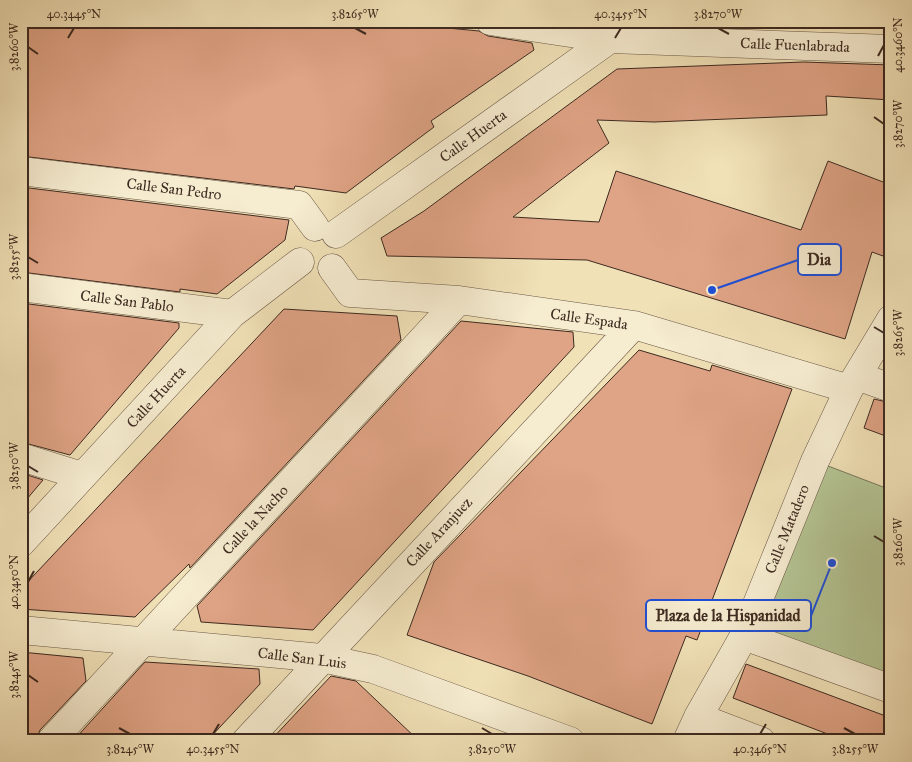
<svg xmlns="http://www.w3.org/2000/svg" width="912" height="762" viewBox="0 0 912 762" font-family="'IM FELL Great Primer',serif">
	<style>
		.green { fill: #b4c493; stroke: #78775a }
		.building { fill: #dfa385; stroke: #3d2a20 }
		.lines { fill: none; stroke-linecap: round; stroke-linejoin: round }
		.street-casing { stroke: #6a5846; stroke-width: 29 }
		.street { stroke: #f6ecd0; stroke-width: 28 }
		.ticks { fill: none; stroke: #3d2a20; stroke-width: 2 }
		.labels { text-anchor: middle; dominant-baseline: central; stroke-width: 4.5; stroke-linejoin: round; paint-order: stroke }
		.street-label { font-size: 15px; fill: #3d2a20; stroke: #f6ecd0 }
		.leader { fill: none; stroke: #1d4ed8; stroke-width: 2 }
		.callout-dot { fill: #1d4ed8; stroke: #f6ecd0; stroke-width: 2 }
		.callout { fill: #f6ecd0; stroke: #1d4ed8; stroke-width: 2 }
		.callout-label { font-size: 16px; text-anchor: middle; font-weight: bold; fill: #3d2a20 }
		.neatline { fill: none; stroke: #3d2a20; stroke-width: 2 }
		.ticks-label { font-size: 12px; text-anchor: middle; fill: #3d2a20 }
	</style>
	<rect width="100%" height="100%" fill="#f1e1b7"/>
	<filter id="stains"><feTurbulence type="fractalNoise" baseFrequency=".004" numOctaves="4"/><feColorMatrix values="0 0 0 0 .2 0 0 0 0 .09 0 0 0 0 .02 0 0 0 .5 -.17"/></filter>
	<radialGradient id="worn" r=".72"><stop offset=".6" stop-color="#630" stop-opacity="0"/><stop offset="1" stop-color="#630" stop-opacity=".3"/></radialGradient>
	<path class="green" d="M 815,461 L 891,490 L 891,689 L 744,636 Z"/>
	<path class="building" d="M 21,21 L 374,21 L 479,31 L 488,36 L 532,43 L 534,50 L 431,121 L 434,127 L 346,193 L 295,186 L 294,189 L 21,156 Z
		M 804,62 L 891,65 L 891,100 L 826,96 L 827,115 L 654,122 L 597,120 L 609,143 L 513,217 L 599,222 L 616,171 L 801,230 L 828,161 L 891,185 L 891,236 L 883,256 L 872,252 L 845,339 L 587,260 L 387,256 L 381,238 L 424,211 L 617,69 Z
		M 21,187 L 289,220 L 285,240 L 217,294 L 180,289 L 180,292 L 21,272 Z
		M 21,303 L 179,323 L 179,328 L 70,455 L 21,442 Z
		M 284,309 L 397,316 L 401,340 L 190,568 L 189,564 L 135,617 L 21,609 L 21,589 Z
		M 461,321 L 573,332 L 574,347 L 313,630 L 201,622 L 197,606 Z
		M 639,350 L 710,371 L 712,365 L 792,389 L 697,640 L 686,636 L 652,724 L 528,676 L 407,635 L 434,562 Z
		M 874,399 L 891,403 L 891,438 L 864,428 Z
		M 21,473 L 43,480 L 21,506 Z
		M 21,652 L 83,658 L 86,681 L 40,730 L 36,741 L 21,741 Z
		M 145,662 L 259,669 L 260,684 L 207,741 L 73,741 Z
		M 746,664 L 891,718 L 891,741 L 846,741 L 733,698 Z
		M 331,676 L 356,681 L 419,741 L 270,741 Z"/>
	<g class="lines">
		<g class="street-casing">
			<path id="street" d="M 490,21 L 610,39 L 891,49
				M 21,171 L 299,205 L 315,227
				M 336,234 L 610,39
				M 332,268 L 350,293 L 459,300 L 634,325 L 849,389
				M 21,287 L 232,314
				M 857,376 L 891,388
				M 21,457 L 82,476
				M 21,543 L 232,314 L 300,262
				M 21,630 L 322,658 L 373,669 L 570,741
				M 744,636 L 891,689
				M 698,717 L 761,741
				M 51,741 L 459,300
				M 246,741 L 634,325
				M 687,741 L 698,717 L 744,636 L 815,461 L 849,389 L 891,319"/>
		</g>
		<use href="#street" class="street"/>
	</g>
	<path class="ticks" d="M 355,28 L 366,34M 718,28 L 729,34M 68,38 L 74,28M 615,38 L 621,28M 28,47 L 38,54M 878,56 L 884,45M 874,117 L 884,124M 28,257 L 38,263M 874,327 L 884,333M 28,466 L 38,472M 874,536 L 884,542M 28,582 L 34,571M 28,675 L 38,682M 119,728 L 130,734M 482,728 L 492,734M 844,728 L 855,734M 213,734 L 219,724M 760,734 L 766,724"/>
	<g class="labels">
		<g class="street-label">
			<text transform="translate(795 45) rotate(2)">Calle Fuenlabrada</text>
			<text transform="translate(473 136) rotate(-36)">Calle Huerta</text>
			<text transform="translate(174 189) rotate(7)">Calle San Pedro</text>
			<text transform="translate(127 301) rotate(7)">Calle San Pablo</text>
			<text transform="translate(589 319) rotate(8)">Calle Espada</text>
			<text transform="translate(156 397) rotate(-47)">Calle Huerta</text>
			<text transform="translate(255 520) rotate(-47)">Calle la Nacho</text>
			<text transform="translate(787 529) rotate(-68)">Calle Matadero</text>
			<text transform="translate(439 532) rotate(-47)">Calle Aranjuez</text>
			<text transform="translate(302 658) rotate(7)">Calle San Luis</text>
		</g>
	</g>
	<path class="leader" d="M712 290L798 260M832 563L811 616"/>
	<g class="callout-dot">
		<circle cx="712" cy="290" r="5"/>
		<circle cx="832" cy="563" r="5"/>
	</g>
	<g class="callout">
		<rect x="798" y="244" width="43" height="31" rx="5"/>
		<rect x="646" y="600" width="165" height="31" rx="5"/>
	</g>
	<g class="callout-label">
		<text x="819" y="265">Dia</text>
		<text x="728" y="621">Plaza de la Hispanidad</text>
	</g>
	<rect width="912" height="762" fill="none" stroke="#f1e1b7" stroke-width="55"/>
	<rect x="28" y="28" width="856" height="706" class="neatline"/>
	<g class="ticks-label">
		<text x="74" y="18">40.3445°N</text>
		<text x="355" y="18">3.8265°W</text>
		<text x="621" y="18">40.3455°N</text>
		<text x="718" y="18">3.8270°W</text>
		<text transform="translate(898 45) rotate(-90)" y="4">40.3460°N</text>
		<text transform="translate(14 47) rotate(-90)" y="4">3.8260°W</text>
		<text transform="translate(898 124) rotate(-90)" y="4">3.8270°W</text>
		<text transform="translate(14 257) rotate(-90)" y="4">3.8255°W</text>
		<text transform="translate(898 333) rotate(-90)" y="4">3.8265°W</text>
		<text transform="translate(14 466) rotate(-90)" y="4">3.8250°W</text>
		<text transform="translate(898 542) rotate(-90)" y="4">3.8260°W</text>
		<text transform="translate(14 582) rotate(-90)" y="4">40.3450°N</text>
		<text transform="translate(14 675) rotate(-90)" y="4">3.8245°W</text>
		<text x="130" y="753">3.8245°W</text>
		<text x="213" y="753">40.3455°N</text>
		<text x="492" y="753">3.8250°W</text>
		<text x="760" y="753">40.3465°N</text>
		<text x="855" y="753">3.8255°W</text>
	</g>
	<rect width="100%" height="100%" filter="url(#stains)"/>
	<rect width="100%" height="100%" fill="url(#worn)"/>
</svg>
